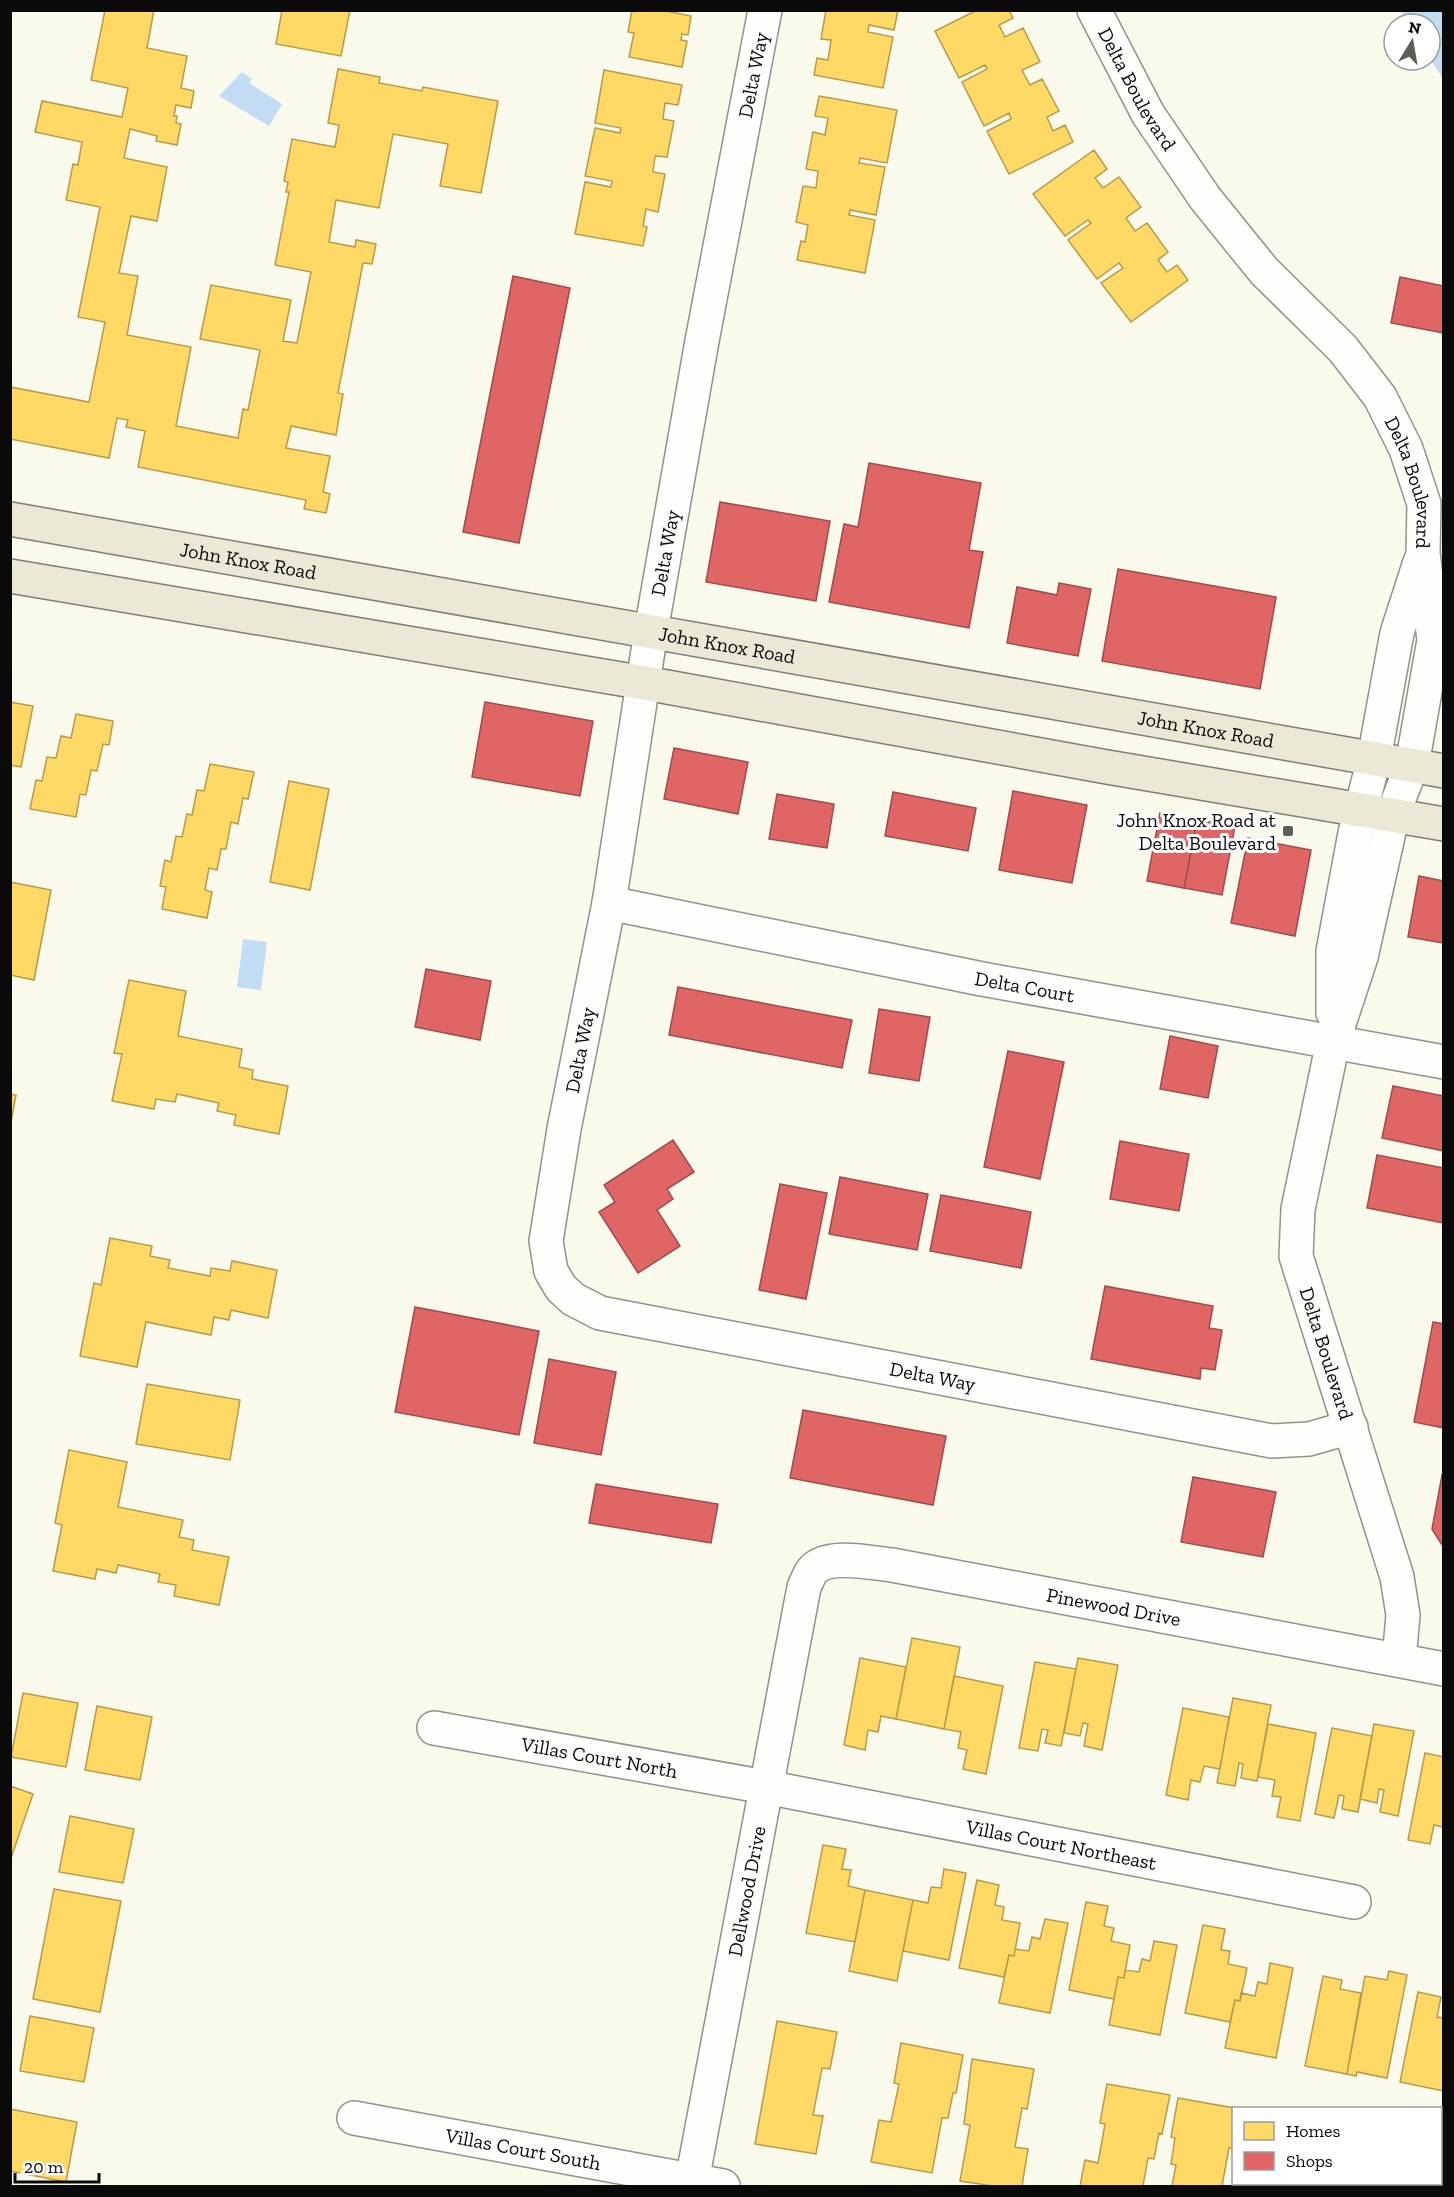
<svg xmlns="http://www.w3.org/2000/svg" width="1454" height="2197" viewBox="0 0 1454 2197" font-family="'Zilla Slab',serif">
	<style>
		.water { fill: #c2dcf3 }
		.homes { fill: #ffd966; stroke: #b69b4a; stroke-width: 1.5 }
		.shops { fill: #e06666; stroke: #a04a4a; stroke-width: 1.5 }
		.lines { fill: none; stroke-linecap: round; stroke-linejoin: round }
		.minor-casing { stroke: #92928c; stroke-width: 36 }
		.major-casing { stroke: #7f7f79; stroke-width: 36 }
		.minor { stroke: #fefefc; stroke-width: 33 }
		.major { stroke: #ebe9d6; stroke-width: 33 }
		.poi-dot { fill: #5e5e59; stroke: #fff; stroke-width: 2 }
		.labels { text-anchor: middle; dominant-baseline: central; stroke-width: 6; stroke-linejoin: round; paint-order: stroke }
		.street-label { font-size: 20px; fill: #0a0a0a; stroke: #fff }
		.poi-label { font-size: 20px; fill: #0a0a0a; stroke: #fff; text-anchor: end }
	</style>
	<rect width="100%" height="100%" fill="#f9f9ec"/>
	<path class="water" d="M 1401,11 L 1443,11 L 1443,79 L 1430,58 L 1430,24 L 1408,24 Z
		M 242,72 L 252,79 L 249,83 L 282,104 L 269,126 L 219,96 Z
		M 243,939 L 267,942 L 261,990 L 237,987 Z"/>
	<path class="homes" d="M 105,10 L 154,10 L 147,48 L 187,56 L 181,88 L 194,91 L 191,108 L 176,105 L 174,116 L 177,116 L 176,123 L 181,124 L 177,145 L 156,141 L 157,136 L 130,129 L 124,158 L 167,167 L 157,221 L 131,216 L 119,273 L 138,276 L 127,335 L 191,347 L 176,426 L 238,438 L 243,409 L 248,410 L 260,350 L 200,339 L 211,285 L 291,300 L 283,341 L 297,343 L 311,272 L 275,265 L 289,192 L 286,192 L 288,182 L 284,181 L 292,139 L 335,147 L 339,125 L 328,123 L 338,69 L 380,77 L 379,83 L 422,91 L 423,87 L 498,101 L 481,193 L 440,186 L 448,144 L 393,134 L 379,208 L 336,200 L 329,242 L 355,247 L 356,240 L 376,244 L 372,264 L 363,263 L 338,393 L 343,394 L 336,435 L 291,426 L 286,448 L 330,456 L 323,492 L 330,494 L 326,513 L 304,509 L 306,500 L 138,467 L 145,431 L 126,427 L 128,420 L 117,418 L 109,458 L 10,439 L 10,387 L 89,402 L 105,322 L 78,317 L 100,207 L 66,200 L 73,164 L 78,165 L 82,142 L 35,132 L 42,101 L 122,117 L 128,88 L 91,80 Z
		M 282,10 L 350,10 L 341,56 L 276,44 Z
		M 632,10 L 661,10 L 691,16 L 688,35 L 682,34 L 681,40 L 687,41 L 682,67 L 629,57 L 634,33 L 628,32 Z
		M 826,10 L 898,10 L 894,30 L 869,25 L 868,32 L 893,37 L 883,88 L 814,75 L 817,58 L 828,60 L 831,40 L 821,39 Z
		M 977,10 L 1009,10 L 1013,18 L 999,25 L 1005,37 L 1023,28 L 1040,62 L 1022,70 L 1030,85 L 1042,79 L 1059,111 L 1047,117 L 1053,131 L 1065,125 L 1073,142 L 1009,174 L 987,131 L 1011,119 L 1009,113 L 984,126 L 962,82 L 987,69 L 985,65 L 959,78 L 935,31 Z
		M 604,70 L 682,85 L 678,105 L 665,103 L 663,119 L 674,121 L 667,157 L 655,156 L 653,172 L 665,174 L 658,212 L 646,209 L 643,226 L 647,227 L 643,246 L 575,234 L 585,182 L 611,187 L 612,181 L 585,176 L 595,128 L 620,133 L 621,128 L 595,123 Z
		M 819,96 L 897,110 L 887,163 L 860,158 L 859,163 L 885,167 L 876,215 L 850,210 L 849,215 L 875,220 L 865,273 L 797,260 L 801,241 L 805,242 L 808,225 L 796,222 L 803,186 L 816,188 L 818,171 L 806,169 L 813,132 L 825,135 L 828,118 L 815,116 Z
		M 1094,150 L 1107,169 L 1095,178 L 1103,188 L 1119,177 L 1141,207 L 1126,218 L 1135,231 L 1147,223 L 1168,252 L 1158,260 L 1167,272 L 1177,265 L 1188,280 L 1131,322 L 1101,283 L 1123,268 L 1119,263 L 1097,279 L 1068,240 L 1091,223 L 1088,220 L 1065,236 L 1033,194 Z
		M 10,702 L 33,706 L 21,767 L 10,765 Z
		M 76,714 L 113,721 L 109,745 L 103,744 L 97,771 L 91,770 L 86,795 L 80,794 L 76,817 L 30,809 L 36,780 L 42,781 L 47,757 L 56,758 L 61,736 L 71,738 Z
		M 210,764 L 254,772 L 248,799 L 243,798 L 238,824 L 231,822 L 226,849 L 221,849 L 217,870 L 209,868 L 205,890 L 212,892 L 207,918 L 162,909 L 166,887 L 160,886 L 165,860 L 171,862 L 176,836 L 182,837 L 187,814 L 192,815 L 197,790 L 204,791 Z
		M 289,781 L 329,789 L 310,890 L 270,882 Z
		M 10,882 L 51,890 L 34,980 L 10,975 Z
		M 129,980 L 186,991 L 178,1036 L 242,1049 L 239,1067 L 253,1070 L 252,1079 L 288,1086 L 279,1134 L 234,1125 L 236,1115 L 217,1111 L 219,1103 L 177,1094 L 175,1102 L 156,1099 L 154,1109 L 112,1101 L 122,1054 L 114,1053 Z
		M 10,1094 L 16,1095 L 10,1127 Z
		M 110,1238 L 152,1246 L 150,1256 L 170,1260 L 168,1268 L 210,1276 L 211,1268 L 230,1271 L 232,1261 L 277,1270 L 268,1318 L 231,1310 L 229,1320 L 214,1317 L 211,1335 L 146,1322 L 137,1367 L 80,1356 L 94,1283 L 101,1285 Z
		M 147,1384 L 240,1400 L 230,1460 L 136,1444 Z
		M 69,1450 L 127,1462 L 118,1507 L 183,1520 L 179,1537 L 194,1540 L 192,1550 L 229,1557 L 219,1605 L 174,1596 L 176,1585 L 158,1582 L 160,1574 L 118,1565 L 116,1573 L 97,1569 L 95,1579 L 53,1571 L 62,1525 L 55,1523 Z
		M 912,1638 L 960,1647 L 944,1729 L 896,1719 Z
		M 860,1658 L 906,1667 L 896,1719 L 881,1716 L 878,1732 L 868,1730 L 865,1750 L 844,1745 Z
		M 1078,1658 L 1118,1665 L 1102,1750 L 1084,1746 L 1088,1724 L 1083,1723 L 1080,1736 L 1064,1733 Z
		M 1035,1662 L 1076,1669 L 1061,1746 L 1045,1743 L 1048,1730 L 1042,1729 L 1038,1751 L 1019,1748 Z
		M 954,1676 L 1003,1686 L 986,1774 L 963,1769 L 967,1750 L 958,1748 L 961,1732 L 944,1729 Z
		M 23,1693 L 78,1703 L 66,1767 L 11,1757 Z
		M 1233,1698 L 1271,1705 L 1257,1781 L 1241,1778 L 1243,1764 L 1239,1763 L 1235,1786 L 1217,1783 Z
		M 97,1706 L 152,1717 L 140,1780 L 85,1770 Z
		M 1183,1708 L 1229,1717 L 1220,1769 L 1204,1766 L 1200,1782 L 1191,1780 L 1188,1800 L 1166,1795 Z
		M 1268,1724 L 1316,1733 L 1300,1821 L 1277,1817 L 1281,1797 L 1272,1796 L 1275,1780 L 1258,1777 Z
		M 1374,1724 L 1414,1731 L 1398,1816 L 1380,1812 L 1384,1790 L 1379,1789 L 1377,1803 L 1360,1799 Z
		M 1332,1728 L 1372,1736 L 1358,1812 L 1342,1809 L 1344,1796 L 1339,1795 L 1334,1818 L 1315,1814 Z
		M 1425,1753 L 1444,1757 L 1444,1823 L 1443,1827 L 1434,1825 L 1430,1844 L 1408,1840 Z
		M 10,1786 L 33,1794 L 10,1861 Z
		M 70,1816 L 134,1829 L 123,1883 L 59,1872 Z
		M 823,1845 L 846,1849 L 842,1869 L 851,1870 L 848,1886 L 865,1890 L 855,1942 L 806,1933 Z
		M 944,1869 L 966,1873 L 949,1960 L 903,1951 L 913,1900 L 928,1903 L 931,1887 L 941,1888 Z
		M 977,1880 L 999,1885 L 995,1905 L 1004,1907 L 1002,1920 L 1020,1923 L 1014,1956 L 1009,1955 L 1004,1977 L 959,1968 Z
		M 54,1889 L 121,1901 L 100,2012 L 33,1999 Z
		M 865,1890 L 913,1900 L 897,1981 L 849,1971 Z
		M 1086,1902 L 1108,1906 L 1104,1926 L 1114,1928 L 1111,1941 L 1130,1945 L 1124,1978 L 1118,1977 L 1114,1999 L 1069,1990 Z
		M 1045,1919 L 1068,1923 L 1050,2013 L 999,2003 L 1009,1955 L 1014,1956 L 1015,1949 L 1029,1951 L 1032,1937 L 1040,1939 Z
		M 1203,1925 L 1225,1929 L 1221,1950 L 1230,1951 L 1228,1964 L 1247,1968 L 1240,2001 L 1235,2000 L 1230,2022 L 1185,2013 Z
		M 1154,1941 L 1177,1945 L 1160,2035 L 1109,2025 L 1118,1977 L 1124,1978 L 1125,1970 L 1139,1972 L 1142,1959 L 1150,1961 Z
		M 1270,1963 L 1293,1968 L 1276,2058 L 1225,2048 L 1235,2000 L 1240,2001 L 1241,1993 L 1255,1996 L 1258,1982 L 1267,1984 Z
		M 1389,1971 L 1407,1975 L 1387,2078 L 1357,2072 L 1356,2076 L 1347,2074 L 1365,1976 L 1387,1980 Z
		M 1323,1976 L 1342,1980 L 1340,1989 L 1361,1993 L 1347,2074 L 1305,2066 Z
		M 1418,1992 L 1441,1997 L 1437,2017 L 1444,2018 L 1444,2091 L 1400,2082 Z
		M 30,2016 L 94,2028 L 84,2082 L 20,2071 Z
		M 777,2021 L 837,2032 L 830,2069 L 822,2068 L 813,2115 L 823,2116 L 816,2154 L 755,2144 Z
		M 901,2043 L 963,2055 L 956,2093 L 953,2093 L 948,2118 L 942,2118 L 932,2173 L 871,2162 L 879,2120 L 891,2122 L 899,2084 L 894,2083 Z
		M 972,2059 L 1034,2069 L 1027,2109 L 1022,2108 L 1015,2147 L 1028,2149 L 1022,2186 L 993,2186 L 960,2181 L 970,2125 L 964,2124 Z
		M 1107,2084 L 1170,2095 L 1162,2134 L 1159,2133 L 1154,2159 L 1148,2158 L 1143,2186 L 1080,2186 L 1085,2160 L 1098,2163 L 1105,2124 L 1100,2123 Z
		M 1178,2098 L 1234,2108 L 1234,2149 L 1229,2148 L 1222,2186 L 1172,2186 L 1176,2165 L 1171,2164 L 1175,2138 L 1171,2137 Z
		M 10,2109 L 77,2122 L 66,2182 L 10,2171 Z
		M 1440,2149 L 1444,2150 L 1444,2186 L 1349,2186 L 1350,2184 L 1440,2184 Z"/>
	<path class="shops" d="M 513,276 L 570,288 L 519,543 L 463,532 Z
		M 1400,277 L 1444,286 L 1444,333 L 1391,323 Z
		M 869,463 L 981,483 L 969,550 L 983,552 L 969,628 L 829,602 L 844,524 L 858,527 Z
		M 720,502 L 830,521 L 816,601 L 706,582 Z
		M 1118,569 L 1276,597 L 1260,689 L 1102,661 Z
		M 1059,583 L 1091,589 L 1078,656 L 1007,643 L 1017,587 L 1057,595 Z
		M 485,702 L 593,721 L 580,796 L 472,777 Z
		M 674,748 L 748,762 L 738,814 L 664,799 Z
		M 1013,791 L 1087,805 L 1072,883 L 999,870 Z
		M 893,792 L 976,808 L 968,851 L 885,836 Z
		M 777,794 L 834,804 L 827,848 L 769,839 Z
		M 1160,813 L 1197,820 L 1184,888 L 1147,881 Z
		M 1197,820 L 1235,826 L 1222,895 L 1184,888 Z
		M 1248,838 L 1311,850 L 1295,936 L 1231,923 Z
		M 1419,876 L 1444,881 L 1444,943 L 1408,937 Z
		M 426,969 L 491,981 L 480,1040 L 415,1027 Z
		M 678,987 L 852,1020 L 842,1068 L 669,1035 Z
		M 879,1009 L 930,1017 L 919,1081 L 869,1073 Z
		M 1170,1036 L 1218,1046 L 1208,1098 L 1160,1089 Z
		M 1008,1051 L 1064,1062 L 1040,1179 L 984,1167 Z
		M 1393,1086 L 1444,1096 L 1444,1151 L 1382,1138 Z
		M 673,1140 L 694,1172 L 667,1189 L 673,1199 L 657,1210 L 680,1246 L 638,1273 L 599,1212 L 615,1202 L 604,1185 Z
		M 1120,1141 L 1189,1154 L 1179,1211 L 1110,1199 Z
		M 1377,1155 L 1444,1168 L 1444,1223 L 1367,1208 Z
		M 840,1177 L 928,1194 L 917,1250 L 829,1234 Z
		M 780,1184 L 827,1193 L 806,1299 L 759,1290 Z
		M 941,1195 L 1031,1212 L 1021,1268 L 930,1251 Z
		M 1105,1286 L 1213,1306 L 1209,1328 L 1222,1330 L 1215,1370 L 1201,1368 L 1200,1379 L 1091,1359 Z
		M 415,1307 L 539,1331 L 519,1435 L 395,1412 Z
		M 1433,1322 L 1444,1324 L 1444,1428 L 1414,1422 Z
		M 549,1359 L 616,1372 L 601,1455 L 534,1443 Z
		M 803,1410 L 946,1436 L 933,1505 L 790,1478 Z
		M 1442,1475 L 1444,1476 L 1444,1548 L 1432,1529 Z
		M 1193,1477 L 1276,1492 L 1263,1557 L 1181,1542 Z
		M 596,1484 L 718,1504 L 711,1543 L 589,1523 Z"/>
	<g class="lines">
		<g class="minor-casing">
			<g id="minor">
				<path id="s1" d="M 765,10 L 702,341 L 651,631 L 609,903 L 564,1129 L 546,1241 L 551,1271 L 561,1288 L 573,1299 L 600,1313 L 1272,1441 L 1309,1439 L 1351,1427"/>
				<path id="s2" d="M 1094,10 L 1148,114 L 1205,198 L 1264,271 L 1343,349 L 1380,397 L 1406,449 L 1424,504 L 1423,553 L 1434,640 L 1412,765 L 1393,814 L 1361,957 L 1333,1042 L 1298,1209 L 1296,1256 L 1397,1577 L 1403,1615 L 1399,1660"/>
				<path id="s3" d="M 609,903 L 982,979 L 1444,1062"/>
				<path d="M 1333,1013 L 1333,951 L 1355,833 L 1374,759 L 1397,633 L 1420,562"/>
				<path id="s4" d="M 434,1728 L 766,1787 L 1354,1902"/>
				<path id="s5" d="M 354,2118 L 723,2186"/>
				<path id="s6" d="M 691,2186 L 804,1587 C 807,1582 809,1574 813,1570 C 828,1553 872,1563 892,1565 L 1444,1669"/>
			</g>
		</g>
		<g class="major-casing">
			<g id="major">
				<path id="s7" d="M 10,519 L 1444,771"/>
				<path d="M 10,576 L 645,683 L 1107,767 L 1444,824"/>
			</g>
		</g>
		<use href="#minor" class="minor"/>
		<use href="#major" class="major"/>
	</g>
	<rect class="poi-dot" x="1282" y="825" width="12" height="12" rx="3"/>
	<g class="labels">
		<g class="street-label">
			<text transform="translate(753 75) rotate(-79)">Delta Way</text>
			<text stroke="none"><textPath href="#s2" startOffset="90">Delta Boulevard</textPath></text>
			<text stroke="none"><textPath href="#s2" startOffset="576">Delta Boulevard</textPath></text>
			<text transform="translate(665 553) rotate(-80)">Delta Way</text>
			<text stroke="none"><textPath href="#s7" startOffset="242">John Knox Road</textPath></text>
			<text stroke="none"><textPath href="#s7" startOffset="728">John Knox Road</textPath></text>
			<text stroke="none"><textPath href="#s7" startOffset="1214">John Knox Road</textPath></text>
			<text stroke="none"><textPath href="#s3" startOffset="424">Delta Court</textPath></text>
			<text transform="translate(580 1050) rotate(-79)">Delta Way</text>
			<text stroke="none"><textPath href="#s2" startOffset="1472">Delta Boulevard</textPath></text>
			<text stroke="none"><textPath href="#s1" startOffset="1686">Delta Way</textPath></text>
			<text stroke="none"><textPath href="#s6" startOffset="936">Pinewood Drive</textPath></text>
			<text stroke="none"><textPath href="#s4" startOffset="168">Villas Court North</textPath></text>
			<text stroke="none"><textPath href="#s4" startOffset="638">Villas Court Northeast</textPath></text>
			<text stroke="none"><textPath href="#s6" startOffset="300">Dellwood Drive</textPath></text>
			<text stroke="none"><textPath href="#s5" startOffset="172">Villas Court South</textPath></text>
		</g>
		<g class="poi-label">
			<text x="1276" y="820">John Knox Road at<tspan x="1276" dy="23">Delta Boulevard</tspan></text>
		</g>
	</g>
	<rect width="1454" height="2197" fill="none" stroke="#0a0a0a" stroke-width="24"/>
	<rect x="1232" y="2107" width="210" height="78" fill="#ffffff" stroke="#9d9d9d" stroke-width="1.5"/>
	<rect x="1244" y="2122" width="30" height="18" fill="#ffd966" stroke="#9d9d9d" stroke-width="1.5"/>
	<text x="1286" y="2137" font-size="18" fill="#0a0a0a">Homes</text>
	<rect x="1244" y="2152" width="30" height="18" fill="#e06666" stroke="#9d9d9d" stroke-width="1.5"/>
	<text x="1286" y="2167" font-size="18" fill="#0a0a0a">Shops</text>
	<g transform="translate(1412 42) rotate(11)"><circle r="28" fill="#ffffff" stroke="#9d9d9d" stroke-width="1.5"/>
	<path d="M0-4.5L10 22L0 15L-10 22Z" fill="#5e5e59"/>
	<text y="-9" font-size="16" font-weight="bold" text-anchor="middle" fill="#0a0a0a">N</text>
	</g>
	<path d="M15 2173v9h84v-9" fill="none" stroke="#0a0a0a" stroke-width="3"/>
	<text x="24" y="2173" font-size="18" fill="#0a0a0a" stroke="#ffffff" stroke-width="4.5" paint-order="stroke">20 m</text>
</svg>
